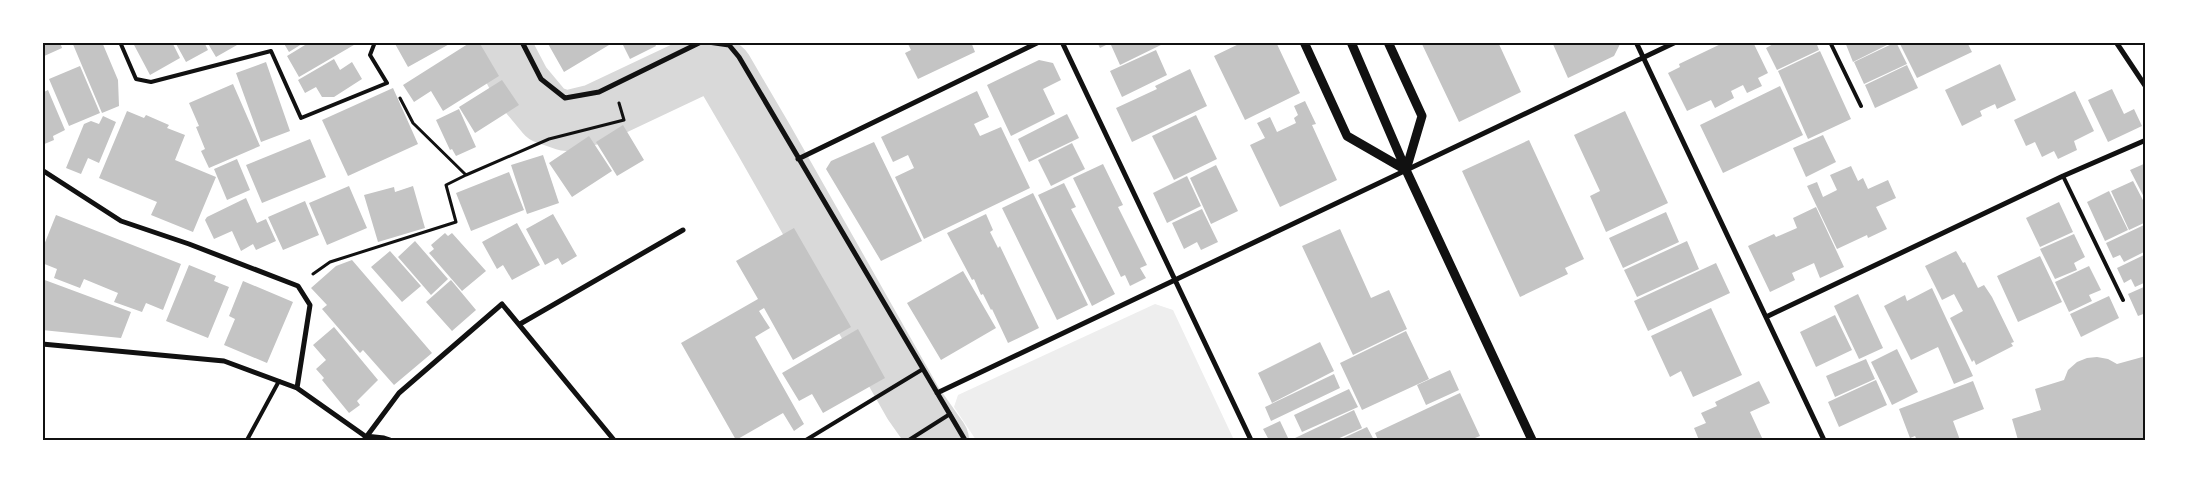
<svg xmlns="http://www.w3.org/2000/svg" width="2188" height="483" viewBox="0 0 2188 483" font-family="'Golos Text',sans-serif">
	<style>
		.green { fill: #eee }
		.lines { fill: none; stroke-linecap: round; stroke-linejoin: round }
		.river { stroke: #d9d9d9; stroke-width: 60 }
		.building { fill: #c4c4c4 }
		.path { stroke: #111; stroke-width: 3 }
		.service { stroke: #111; stroke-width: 4 }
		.minor { stroke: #111; stroke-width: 5 }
		.tertiary { stroke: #111; stroke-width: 9 }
		.neatline { fill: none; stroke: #111; stroke-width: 2 }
	</style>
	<rect width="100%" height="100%" fill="#fff"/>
	<path class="green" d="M 1155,304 L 1173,310 L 1234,440 L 976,440 L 954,407 L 958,395 Z"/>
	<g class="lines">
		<path class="river" d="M 499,42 L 521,84 L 546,114 L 566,121 L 595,114 L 703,63 L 715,64 L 723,70 L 764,140 L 913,403 L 939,440"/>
	</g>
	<path class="building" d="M 42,42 L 60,42 L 62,48 L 42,57 Z
		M 72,42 L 102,42 L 118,80 L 119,106 L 102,113 Z
		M 172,42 L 180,58 L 150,75 L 133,43 Z
		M 175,42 L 204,42 L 208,50 L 186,62 Z
		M 207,42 L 236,42 L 237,45 L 216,57 Z
		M 283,42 L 305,42 L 289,52 Z
		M 310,42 L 359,42 L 299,77 L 287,56 Z
		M 394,42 L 453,42 L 408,67 Z
		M 471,42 L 479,42 L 499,76 L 443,111 L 431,91 L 414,102 L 403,85 Z
		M 547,42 L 614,42 L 564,72 Z
		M 616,42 L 654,42 L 656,46 L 630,59 L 622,43 L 617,45 Z
		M 907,42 L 971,42 L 975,52 L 918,79 L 905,53 L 911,50 Z
		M 1097,42 L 1112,42 L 1100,48 Z
		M 1117,42 L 1167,42 L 1120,65 L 1111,45 Z
		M 1243,42 L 1276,42 L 1300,93 L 1245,120 L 1214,56 Z
		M 1421,42 L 1498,42 L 1521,92 L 1459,122 Z
		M 1552,42 L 1620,42 L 1620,44 L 1614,56 L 1568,78 Z
		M 1725,42 L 1753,42 L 1768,73 L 1758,78 L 1762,86 L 1747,93 L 1743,85 L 1731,91 L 1734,98 L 1715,108 L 1711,100 L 1687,111 L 1668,73 L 1680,67 L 1679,64 Z
		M 1777,42 L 1816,42 L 1819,50 L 1777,70 L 1766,48 Z
		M 1845,42 L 1893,42 L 1853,62 Z
		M 1896,42 L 1907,64 L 1864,84 L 1854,62 Z
		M 1899,42 L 1967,42 L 1972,52 L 1917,78 Z
		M 1156,50 L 1167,75 L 1122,97 L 1110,71 Z
		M 1820,51 L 1851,119 L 1808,139 L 1778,71 Z
		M 334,59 L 340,70 L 352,62 L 362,79 L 334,97 L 322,97 L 316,87 L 305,93 L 298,80 Z
		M 1039,60 L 1053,63 L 1061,80 L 1043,89 L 1055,114 L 1011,136 L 987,85 Z
		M 266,62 L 290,131 L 261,142 L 236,73 Z
		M 2000,64 L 2016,100 L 1997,109 L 1995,104 L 1980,111 L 1982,116 L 1962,126 L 1945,90 Z
		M 1907,65 L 1918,88 L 1875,108 L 1865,85 Z
		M 80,66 L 100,113 L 69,126 L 49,79 Z
		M 1190,69 L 1207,106 L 1132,142 L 1116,108 L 1157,89 L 1155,86 Z
		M 502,80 L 519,105 L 475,133 L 459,107 Z
		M 233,84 L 260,146 L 209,168 L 201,151 L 205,149 L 196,127 L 199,126 L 189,103 Z
		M 1780,86 L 1803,135 L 1723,173 L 1700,125 Z
		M 393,88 L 418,144 L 348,176 L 322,120 Z
		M 2112,89 L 2124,114 L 2134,109 L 2142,126 L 2108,142 L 2088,100 Z
		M 48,90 L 65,130 L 53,136 L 54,140 L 42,145 L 42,93 Z
		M 977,91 L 989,117 L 974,124 L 980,136 L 1001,127 L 1030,188 L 924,239 L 895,177 L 914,168 L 908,155 L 893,162 L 881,137 Z
		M 2075,91 L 2094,131 L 2074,141 L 2077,150 L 2058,159 L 2054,151 L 2042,157 L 2035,142 L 2026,146 L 2014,120 Z
		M 1305,101 L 1316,124 L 1312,125 L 1337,180 L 1280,207 L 1250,145 L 1265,138 L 1257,123 L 1270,117 L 1277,132 L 1296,123 L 1294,118 L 1298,115 L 1294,106 Z
		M 459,109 L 476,147 L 456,156 L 452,149 L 450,150 L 436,120 Z
		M 127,111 L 144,118 L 146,115 L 169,125 L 167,128 L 185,135 L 175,160 L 216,177 L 193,232 L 151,215 L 157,202 L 99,178 Z
		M 1625,111 L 1668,203 L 1606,232 L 1590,196 L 1600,191 L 1574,135 Z
		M 1067,114 L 1079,138 L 1029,162 L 1018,139 Z
		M 1196,115 L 1217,159 L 1174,180 L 1152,136 Z
		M 103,116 L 116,122 L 99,163 L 88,158 L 81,174 L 66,168 L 84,124 L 91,121 L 99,124 Z
		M 623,125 L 644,160 L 617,176 L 596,142 Z
		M 1823,135 L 1836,162 L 1806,177 L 1793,148 Z
		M 589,136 L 612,171 L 572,197 L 549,163 Z
		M 310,139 L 326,177 L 262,203 L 246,165 Z
		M 1529,140 L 1584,259 L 1565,268 L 1568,274 L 1520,297 L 1462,171 Z
		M 874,142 L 922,241 L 881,261 L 826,169 L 831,161 Z
		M 1072,143 L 1085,169 L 1051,186 L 1038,160 Z
		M 543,155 L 559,203 L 527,214 L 511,165 Z
		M 237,159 L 250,190 L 227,200 L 214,169 Z
		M 2146,163 L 2146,201 L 2130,170 Z
		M 1103,164 L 1123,205 L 1118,207 L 1147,265 L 1140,268 L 1146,278 L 1130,286 L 1125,275 L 1121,277 L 1073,178 Z
		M 1216,165 L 1238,211 L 1211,224 L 1190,178 Z
		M 1851,166 L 1858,181 L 1863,178 L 1868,189 L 1888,180 L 1896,198 L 1876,207 L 1887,229 L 1868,238 L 1867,235 L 1837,249 L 1807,186 L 1817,182 L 1823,197 L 1837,190 L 1830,175 Z
		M 509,172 L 524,210 L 471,231 L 456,193 Z
		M 1187,176 L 1201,206 L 1167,223 L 1153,193 Z
		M 2133,181 L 2146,206 L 2146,222 L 2129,230 L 2111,191 Z
		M 1064,183 L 1076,207 L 1071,209 L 1115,294 L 1092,306 L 1038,195 Z
		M 349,186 L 367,228 L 327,245 L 309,203 Z
		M 413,186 L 425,228 L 378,242 L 364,195 L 394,187 L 395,192 Z
		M 2109,191 L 2128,230 L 2105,241 L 2087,202 Z
		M 1033,193 L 1088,305 L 1057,320 L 1002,208 Z
		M 246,198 L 257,223 L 266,219 L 276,241 L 256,250 L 253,244 L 241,251 L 232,231 L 214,239 L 205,220 L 207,217 Z
		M 305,201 L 319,235 L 283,250 L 268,217 Z
		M 2059,202 L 2073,232 L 2040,247 L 2026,218 Z
		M 1816,207 L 1844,267 L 1820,278 L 1814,263 L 1792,273 L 1795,280 L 1770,292 L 1748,246 L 1774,234 L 1776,237 L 1797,228 L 1793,218 Z
		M 1202,209 L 1218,242 L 1201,250 L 1197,242 L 1184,249 L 1172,223 Z
		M 1666,212 L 1679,242 L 1623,268 L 1609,238 Z
		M 553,214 L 577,256 L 562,265 L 558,258 L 545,265 L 526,229 Z
		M 986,214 L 993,230 L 990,232 L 998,248 L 1000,246 L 1039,328 L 1008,343 L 992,309 L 991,310 L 983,294 L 981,295 L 974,279 L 972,280 L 947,233 Z
		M 56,215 L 181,264 L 163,310 L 146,303 L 142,312 L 114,302 L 118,293 L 84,279 L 80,288 L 54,278 L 57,269 L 42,263 L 42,250 Z
		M 517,223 L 540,265 L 512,280 L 503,265 L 497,269 L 482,242 Z
		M 2144,225 L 2146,251 L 2124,262 L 2120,255 L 2113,258 L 2106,243 Z
		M 794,228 L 851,327 L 793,360 L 764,308 L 759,311 L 770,328 L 755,337 L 804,424 L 794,431 L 783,413 L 736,440 L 681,343 L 758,299 L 736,261 Z
		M 1340,229 L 1371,298 L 1389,290 L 1407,329 L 1353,355 L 1302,246 Z
		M 445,233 L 448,236 L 452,233 L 486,271 L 462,291 L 429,253 L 434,249 L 431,245 Z
		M 2074,234 L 2085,257 L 2074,263 L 2077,270 L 2055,279 L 2040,249 Z
		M 415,241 L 448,279 L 431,295 L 398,257 Z
		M 1687,241 L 1699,269 L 1637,297 L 1624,270 Z
		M 390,251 L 421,286 L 402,302 L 371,267 Z
		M 1956,251 L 1963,263 L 1965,262 L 1978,288 L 1984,285 L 1992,297 L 2014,342 L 2011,343 L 2013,346 L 1976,365 L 1974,360 L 1972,362 L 1950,318 L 1963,311 L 1954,294 L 1942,300 L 1925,266 Z
		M 2146,254 L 2146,282 L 2135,287 L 2131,279 L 2124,283 L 2117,268 Z
		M 2040,256 L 2062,302 L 2018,322 L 1997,276 Z
		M 352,260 L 432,353 L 394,385 L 363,350 L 360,353 L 322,309 L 327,305 L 311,288 L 336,266 Z
		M 1716,263 L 1730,293 L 1648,331 L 1634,301 Z
		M 189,265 L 216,276 L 214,281 L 229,287 L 208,338 L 166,321 Z
		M 2089,266 L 2101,290 L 2089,295 L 2092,301 L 2069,312 L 2055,282 Z
		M 963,271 L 996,328 L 941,360 L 907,303 Z
		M 42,279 L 131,312 L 121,338 L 42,330 Z
		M 451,280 L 476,310 L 452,331 L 426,302 Z
		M 243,281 L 293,302 L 267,363 L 224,345 L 235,319 L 229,316 Z
		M 2146,286 L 2146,313 L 2138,316 L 2128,294 Z
		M 1932,288 L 1973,376 L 1954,384 L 1938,347 L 1911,360 L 1884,306 L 1905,295 L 1907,301 Z
		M 1858,294 L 1883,348 L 1859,359 L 1834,306 Z
		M 2109,296 L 2119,318 L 2081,337 L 2070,314 Z
		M 1711,308 L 1742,375 L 1693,397 L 1681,371 L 1670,377 L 1651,336 Z
		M 1835,315 L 1852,350 L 1816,367 L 1800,332 Z
		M 334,327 L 378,380 L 357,401 L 360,405 L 349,413 L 322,380 L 324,378 L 316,369 L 326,360 L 313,345 Z
		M 858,329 L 885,378 L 823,413 L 812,394 L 799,401 L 782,373 Z
		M 1406,331 L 1429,379 L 1362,410 L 1340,363 Z
		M 1320,342 L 1334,371 L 1272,403 L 1258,373 Z
		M 1897,349 L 1918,392 L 1892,405 L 1871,362 Z
		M 2146,356 L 2146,440 L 2018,440 L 2012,419 L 2041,410 L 2035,389 L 2064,380 L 2068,370 L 2077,362 L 2087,358 L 2097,357 L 2108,359 L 2117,364 Z
		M 1866,359 L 1875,379 L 1835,397 L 1826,376 Z
		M 1450,370 L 1459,390 L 1426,405 L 1417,385 Z
		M 1334,374 L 1340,388 L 1271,421 L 1265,407 Z
		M 1876,380 L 1887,405 L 1839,427 L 1828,402 Z
		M 1759,381 L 1770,403 L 1750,412 L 1763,440 L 1699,440 L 1694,428 L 1706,423 L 1701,413 L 1717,406 L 1715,402 Z
		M 1973,381 L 1984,409 L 1953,421 L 1960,440 L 1917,440 L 1915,436 L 1910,438 L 1899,409 Z
		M 1349,389 L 1358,407 L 1302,432 L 1294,415 Z
		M 1460,393 L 1480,436 L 1470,440 L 1378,440 L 1375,433 Z
		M 1354,410 L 1362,428 L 1335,440 L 1296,440 L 1295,438 Z
		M 1280,421 L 1289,440 L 1269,440 L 1263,429 Z
		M 1367,427 L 1374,440 L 1339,440 Z"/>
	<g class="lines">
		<path class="path" d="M 400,98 L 413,123 L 466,175 L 549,139 L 624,120 L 619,103
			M 313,274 L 330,262 L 456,222 L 446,185 L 466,175"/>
		<path class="service" d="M 120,42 L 136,79 L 151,82 L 271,51 L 301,118 L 387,83 L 370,55 L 375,42
			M 1830,42 L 1861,106
			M 2063,176 L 2123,300
			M 247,440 L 279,381
			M 806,440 L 923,369
			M 909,440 L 950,414"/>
		<path class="minor" d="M 522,42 L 541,79 L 565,98 L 599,92 L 701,42
			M 708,42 L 729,45 L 739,57 L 965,440
			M 1062,42 L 1251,440
			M 1636,42 L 1824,440
			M 2116,42 L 2146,87
			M 798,159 L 1039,42
			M 42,170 L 121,221 L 189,244 L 298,286 L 310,305 L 297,388
			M 1766,317 L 2063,176 L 2146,140
			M 520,324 L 683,230
			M 42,344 L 224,361 L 297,388 L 365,436 L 384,438 L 390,440
			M 937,393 L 1676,42
			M 364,440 L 399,393 L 502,304 L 614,440"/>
		<path class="tertiary" d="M 1304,42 L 1347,136 L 1406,170
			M 1351,42 L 1406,170 L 1532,440
			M 1388,42 L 1422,116 L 1406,170"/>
	</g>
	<rect width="2188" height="483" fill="none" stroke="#ffffff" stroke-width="88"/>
	<rect x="44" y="44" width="2100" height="395" class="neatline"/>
</svg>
